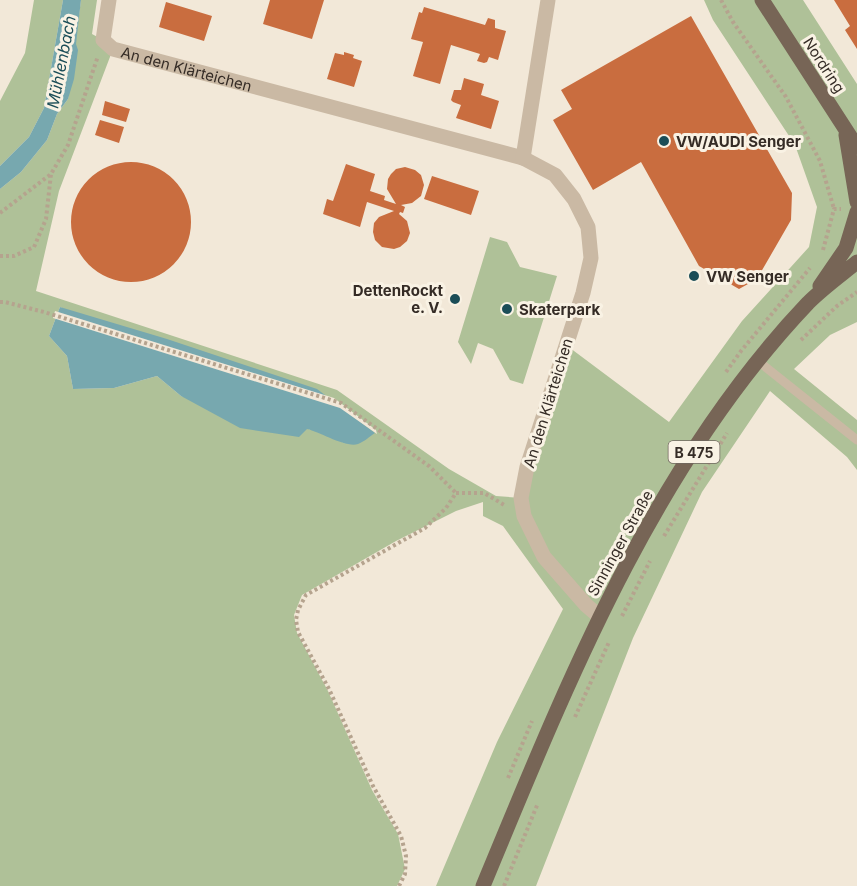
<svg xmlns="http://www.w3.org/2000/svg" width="857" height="886" font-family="Inter,sans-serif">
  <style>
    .green { fill: #afc198; fill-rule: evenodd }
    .water { fill: #77a8af }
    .pier { fill: #f2e8d8 }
    .building { fill: #c96d3f }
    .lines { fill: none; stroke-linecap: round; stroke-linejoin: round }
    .path { stroke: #b5a38e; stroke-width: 4; stroke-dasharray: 3 3; stroke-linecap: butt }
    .lane { stroke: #cab9a4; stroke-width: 9 }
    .street { stroke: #cab9a4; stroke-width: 15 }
    .primary { stroke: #776556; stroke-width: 15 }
    .poi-dot { fill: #1b4d57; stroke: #f9f2e4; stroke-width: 2 }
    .labels { text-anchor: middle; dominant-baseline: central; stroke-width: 6; stroke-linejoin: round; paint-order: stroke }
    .shield { fill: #f9f2e4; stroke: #70675f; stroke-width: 1.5 }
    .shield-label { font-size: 14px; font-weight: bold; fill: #352c26 }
    .street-label { font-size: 15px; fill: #352c26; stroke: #f9f2e4 }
    .poi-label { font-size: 15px; font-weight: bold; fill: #352c26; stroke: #f9f2e4; text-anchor: start }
    .water-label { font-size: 16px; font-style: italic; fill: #1b4d57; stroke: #f9f2e4 }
  </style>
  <rect width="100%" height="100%" fill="#f2e8d8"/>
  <path class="green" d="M34,0h29l-19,108 -15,29 -29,29v-65l25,-48z
    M81,0h16l-5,34 11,6 10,9 -54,142 -23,100 301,99 112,79 47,27 25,2 45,-153 103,77 73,-101 67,-74 8,-40 -22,-62 -82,-125 -9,-20h99l54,84v238l-27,13 -36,34 63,51v50l-10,-13 -77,-66 -68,101 -69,146 -97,248h-100l61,-144 66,-133 -60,-83 -20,-10v-14l-27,9 -60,30 -94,54 -8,20 3,18 31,58 44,99 26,44 7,35 -8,17h-397v-697l21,-17 26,-32 10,-26 11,-15zM60,307l288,138 -24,-12 -143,-37 -24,-20 -43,12 -41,1 -6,-33 -18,-20z
    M490,237l17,5 13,25 37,9 -34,108 -13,-4 -17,-31 -15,-6 -7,21 -13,-22z"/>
  <path class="water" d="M63,0h18l-5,44 2,6 -4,29 -6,20 -11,15 -10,26 -26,32 -21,17v-23l29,-29 15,-29z
    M96 222a35 35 0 1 1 70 0a35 35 0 1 1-70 0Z
    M60,307l107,32 150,50 58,44c-5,3 -11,9 -17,11 -12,4 -38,-12 -51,-15l-8,8 -59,-9 -59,-32 -24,-20 -43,12 -41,1 -6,-33 -18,-20z"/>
  <path class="pier" d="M55,311l279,87 42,32 1,4 -37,-26 -287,-90z"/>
  <path class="building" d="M270,0h54l-12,39 -49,-15z
    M834,0h23v49l-12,-19 5,-4z
    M166,2l46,14 -8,25 -45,-14z
    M424,7l61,18 3,-7 7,2v8l11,3 -8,29 -9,-3 -2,5 -3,1 -7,-2 3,-7 -29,-9 -11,39 -27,-8 10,-34 -12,-3 8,-27 3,1z
    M691,16l101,177 -1,27 -34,59 -18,10 -40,-23 -58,-104 -48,28 -40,-70 19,-11 -11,-19z
    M344,52l10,3 -1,3 9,3 -8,26 -27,-8 8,-26 9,2z
    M464,78l20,6 -3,11 18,6 -8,28 -35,-11 5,-13 -8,-3 -2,-2 3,-10h7z
    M105,101l25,8 -4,13 -24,-7z
    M100,120l24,7 -5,16 -24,-8z
    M71 222a60 60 0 1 1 120 0a60 60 0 1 1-120 0Z
    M346,164l29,10 -5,17 15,5 -1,4 12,4 -9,-15 1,-10 3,-5 5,-5 9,-2 10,3 6,5 3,10 -3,11 -9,7 -11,2 4,2 -2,6 -3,-1 -1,2 8,7 3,12 -3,8 -7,6 -6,2 -12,-2 -7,-7 -2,-8 1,-9 5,-6 15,-6 -27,-9 -7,25 -37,-13 4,-15 6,2z
    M432,176l47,15 -8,24 -47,-16z"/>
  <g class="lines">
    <path class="path" d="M721,0l12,22 53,75 34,64 14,48
      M0,213l51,-39 17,-29 30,-89
      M823,250l11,-41h7
      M0,256h14l20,-9 12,-28 5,-45
      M0,302h5l39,10 297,91 88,63 27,27
      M801,340l36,-34 20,-14
      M726,372l15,-21 69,-83
      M456,493h28l22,13
      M664,536l63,-103
      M622,616l28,-55
      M575,717l34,-75
      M508,778l24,-57
      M399,886l6,-12 1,-18 -5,-20 -28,-50 -44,-97 -31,-57 -2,-12 2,-10 8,-15 119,-67 21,-20 10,-15
      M504,886l34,-83"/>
    <path class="lane" d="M758,361l99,79"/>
    <g class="street">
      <path id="s1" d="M109,0l-6,40 10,9 410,109 32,17 19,24 14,28 3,31 -8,35 -56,174 -6,31 3,18 20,41 42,48 14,12"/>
      <path d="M523,158l25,-158"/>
    </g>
    <path class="primary" d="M762,0l95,147
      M846,135l11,67
      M820,286l26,-38 11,-36
      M483,886c85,-205 170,-420 325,-583 15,-15 33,-28 49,-41"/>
  </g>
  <g class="poi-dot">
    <circle cx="664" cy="141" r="6"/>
    <circle cx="694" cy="276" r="6"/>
    <circle cx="455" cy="299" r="6"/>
    <circle cx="507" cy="309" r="6"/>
  </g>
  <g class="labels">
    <rect class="shield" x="668.5" y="441" width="51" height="22" rx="4.5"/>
    <g class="shield-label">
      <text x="694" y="452">B 475</text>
    </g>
    <g class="street-label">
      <text transform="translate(824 65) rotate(57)">Nordring</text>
      <text stroke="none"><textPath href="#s1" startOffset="130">An den Klärteichen</textPath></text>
      <text transform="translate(548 403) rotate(-73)">An den Klärteichen</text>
      <text transform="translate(620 543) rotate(-61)">Sinninger Straße</text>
    </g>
    <g class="poi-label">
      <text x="676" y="141">VW/AUDI Senger</text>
      <text x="706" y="276">VW Senger</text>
      <text x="443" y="290" text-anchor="end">DettenRockt<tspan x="443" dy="17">e. V.</tspan></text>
      <text x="519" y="309">Skaterpark</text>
    </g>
    <g class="water-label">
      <text transform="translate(61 62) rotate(-79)">Mühlenbach</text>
    </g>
  </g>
</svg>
